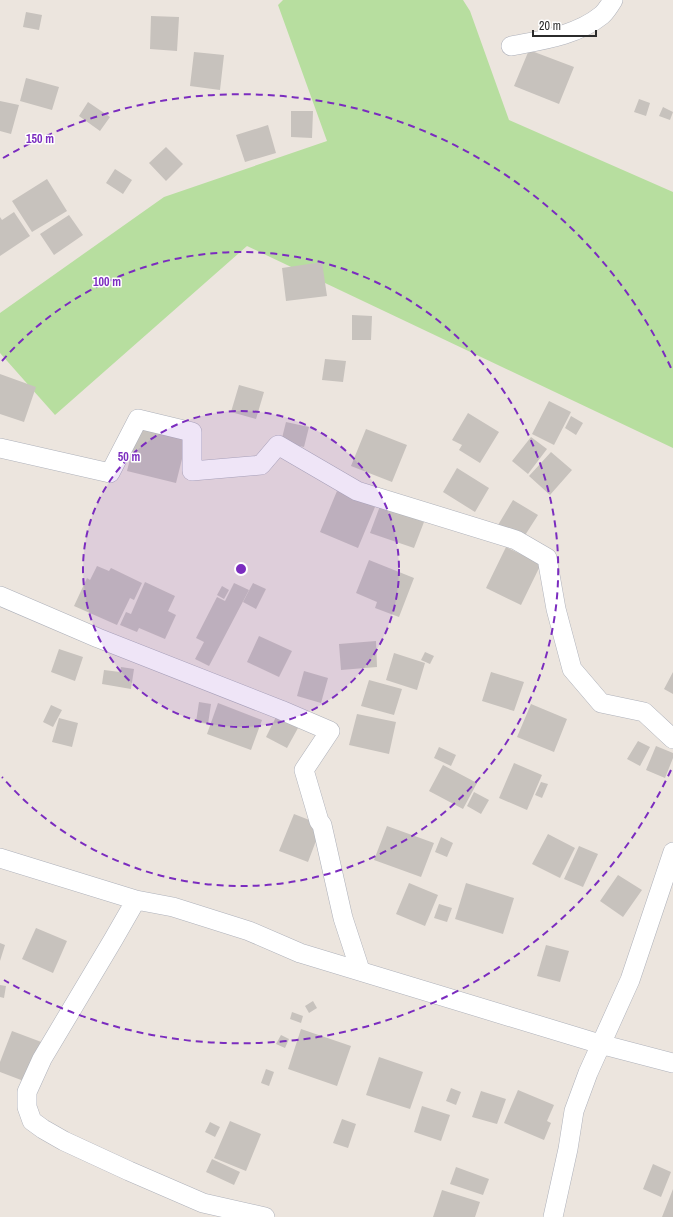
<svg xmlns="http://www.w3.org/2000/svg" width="673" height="1217" font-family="'Archivo Narrow',sans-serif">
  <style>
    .green { fill: #b7de9f }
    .building { fill: #c7c2bd }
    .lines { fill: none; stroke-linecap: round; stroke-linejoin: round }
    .minor-casing { stroke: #aeb1ba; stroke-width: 20 }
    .minor { stroke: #fff; stroke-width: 19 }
    .ring { fill: none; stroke: #7b2cbf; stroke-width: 2; stroke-dasharray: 7 5 }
    .centre { fill: #7b2cbf; stroke: #fff; stroke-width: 2 }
    .ring-label { font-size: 12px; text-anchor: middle; font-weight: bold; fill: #7b2cbf; stroke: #fff; stroke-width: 3; stroke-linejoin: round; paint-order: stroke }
  </style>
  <rect width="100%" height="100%" fill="#ece5de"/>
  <path class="green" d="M283,0h180l7,11 39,109 164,72v256l-426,-202 -192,169 -55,-62v-40l164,-116 163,-56 -49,-136z"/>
  <path class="building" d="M26,12l16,3 -3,15 -16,-3z
    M151,16l28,1 -2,34 -27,-2z
    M529,50l45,17 -15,37 -45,-18z
    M194,52l30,3 -4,35 -30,-4z
    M26,78l33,9 -7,23 -32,-9z
    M639,99l11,4 -4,13 -12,-4z
    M0,101l19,4 -8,29 -11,-3z
    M88,102l22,15 -10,14 -21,-15z
    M663,107l10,5 -3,8 -11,-4z
    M291,111h22l-1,27 -21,-1z
    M268,125l8,28 -31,9 -9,-27z
    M166,147l17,17 -17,17 -17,-18z
    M115,169l17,11 -9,14 -17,-11z
    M47,179l20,32 -35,21 -20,-31z
    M14,212l16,24 -30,20v-39l2,3z
    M69,215l14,20 -29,20 -14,-21z
    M322,262l5,34 -41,5 -4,-33z
    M352,315l20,1 -1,24h-19z
    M325,359l21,2 -3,21 -21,-2z
    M0,374l36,13 -12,35 -24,-8z
    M239,385l25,7 -8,27 -25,-7z
    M549,401l22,11 -17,33 -22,-11z
    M468,413l31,19 -19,31 -21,-13 3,-5 -10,-5z
    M571,416l12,7 -7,12 -11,-7z
    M286,422l23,5 -5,20 -23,-5z
    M138,427l49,12 -11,44 -49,-12z
    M366,429l41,16 -15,37 -41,-16z
    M531,437l16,12 -19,25 -16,-13z
    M551,452l21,18 -22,25 -21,-19z
    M457,468l32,20 -14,24 -32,-20z
    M337,491l38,16 -17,41 -38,-16z
    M513,500l25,15 -16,25 -24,-15z
    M380,506l44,16 -10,26 -44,-15z
    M506,547l35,17 -20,41 -35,-17z
    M369,560l45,18 -15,39 -24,-9 2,-6 -21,-9z
    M97,566l12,5 2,-3 31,15 -8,17 -4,-2 -13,27 -43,-19 13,-28 3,2z
    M145,582l30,14 -7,15 8,4 -11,24 -26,-11 -2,4 -17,-7 6,-13 5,2z
    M234,583l15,7 -40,76 -14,-7 9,-17 -8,-4 21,-41 8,4z
    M253,583l13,6 -10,20 -13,-7z
    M222,586l7,4 -5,9 -7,-4z
    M259,636l33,15 -13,26 -32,-15z
    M376,641l1,26 -36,3 -2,-26z
    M59,649l24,8 -8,24 -24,-9z
    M425,652l9,4 -4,8 -9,-4z
    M394,653l31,10 -8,27 -31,-10z
    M121,667l13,2 -3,20 -29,-5 2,-14 16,2z
    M304,671l24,7 -7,25 -24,-7z
    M491,672l33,10 -10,29 -32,-10z
    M673,672v22l-9,-5z
    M369,680l33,9 -8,26 -33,-9z
    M199,702l12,2 -3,20 -12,-2z
    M218,703l44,17 -11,30 -44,-16z
    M531,704l36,15 -13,33 -37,-15z
    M51,705l11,5 -9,17 -10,-5z
    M357,714l39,8 -7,32 -40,-9z
    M276,717l22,11 -11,20 -21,-11z
    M59,718l19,5 -6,24 -20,-5z
    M638,741l12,6 -10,19 -13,-7z
    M656,746l17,7v5l-8,20 -19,-8z
    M439,747l17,8 -5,11 -17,-8z
    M514,763l28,12 -15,35 -28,-12z
    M443,765l34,18 -14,26 -34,-18z
    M541,782l7,2 -6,14 -7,-3z
    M474,792l15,8 -8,14 -14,-8z
    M294,814l28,11 -14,37 -29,-11z
    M387,826l47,17 -13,34 -47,-17z
    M548,834l27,14 -15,30 -28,-14z
    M441,837l12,6 -6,14 -12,-5z
    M579,846l19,8 -15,33 -19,-8z
    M618,875l24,15 -19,27 -23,-16z
    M409,883l29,12 -13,31 -29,-12z
    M466,883l48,15 -11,36 -48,-15z
    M439,904l13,4 -5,14 -13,-4z
    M36,928l31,13 -14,32 -31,-14z
    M0,943l5,2 -5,16z
    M546,945l23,6 -9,31 -23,-6z
    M0,985l6,1 -2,12 -4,-1z
    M313,1001l4,7 -8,5 -4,-7z
    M292,1012l11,4 -2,7 -11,-4z
    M301,1029l50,17 -14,40 -49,-17z
    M12,1031l32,12 -15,40 -29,-11v-10z
    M281,1035l8,4 -4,9 -9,-4z
    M379,1057l44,15 -13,37 -44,-14z
    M266,1069l8,3 -5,14 -8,-3z
    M451,1088l10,4 -5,13 -10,-4z
    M518,1090l36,15 -7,16 4,2 -7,17 -40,-17z
    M481,1091l25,8 -9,25 -25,-7z
    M422,1106l28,9 -9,26 -27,-9z
    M342,1119l14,5 -8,24 -15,-5z
    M230,1121l31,13 -15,37 -32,-13z
    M210,1122l10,5 -5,10 -10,-5z
    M212,1159l28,13 -6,13 -28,-13z
    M653,1164l18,8 -10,25 -18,-8z
    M456,1167l33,12 -6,16 -33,-11z
    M673,1189v28h-11z
    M442,1190l38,12 -5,15h-42z"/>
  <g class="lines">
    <defs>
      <path id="minor" d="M511,46c31,-6 65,-10 91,-31 4,-4 8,-10 11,-15
        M0,448l110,25 28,-54 54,13v39l69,-6 17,-20 79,46 159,49 31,18 9,51 16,60 29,34 43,9 29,27
        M0,596l98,42 183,72 49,21 -26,39 15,51 3,4 21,93 17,52
        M0,858l136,42 37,7 76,24 51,22 300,91 73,19
        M136,900l-23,40 -71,119 -15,33v15l5,14 11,8 21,12 65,30 74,32 62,14
        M553,1217l15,-68 6,-38 14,-38 42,-93 43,-128"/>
    </defs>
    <use href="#minor" class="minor-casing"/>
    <use href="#minor" class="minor"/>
  </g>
  <circle cx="241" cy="569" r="158" fill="#7b2cbf" fill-opacity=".12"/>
  <g class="ring">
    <circle cx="241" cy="569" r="158"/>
    <path d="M2 361A317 317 0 1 1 2 777"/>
    <path d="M671 770A475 475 0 0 1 4 980M3 158A475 475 0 0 1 671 368"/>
  </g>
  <circle cx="241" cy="569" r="6" class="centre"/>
  <g class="ring-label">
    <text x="40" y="143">150 m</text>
    <text x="107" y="286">100 m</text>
    <text x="129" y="461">50 m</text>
  </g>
  <path d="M533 30v6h63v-6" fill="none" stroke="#2b2b2b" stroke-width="2"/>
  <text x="539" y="30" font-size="12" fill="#2b2b2b" stroke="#ffffff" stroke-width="3" paint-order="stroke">20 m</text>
</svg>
